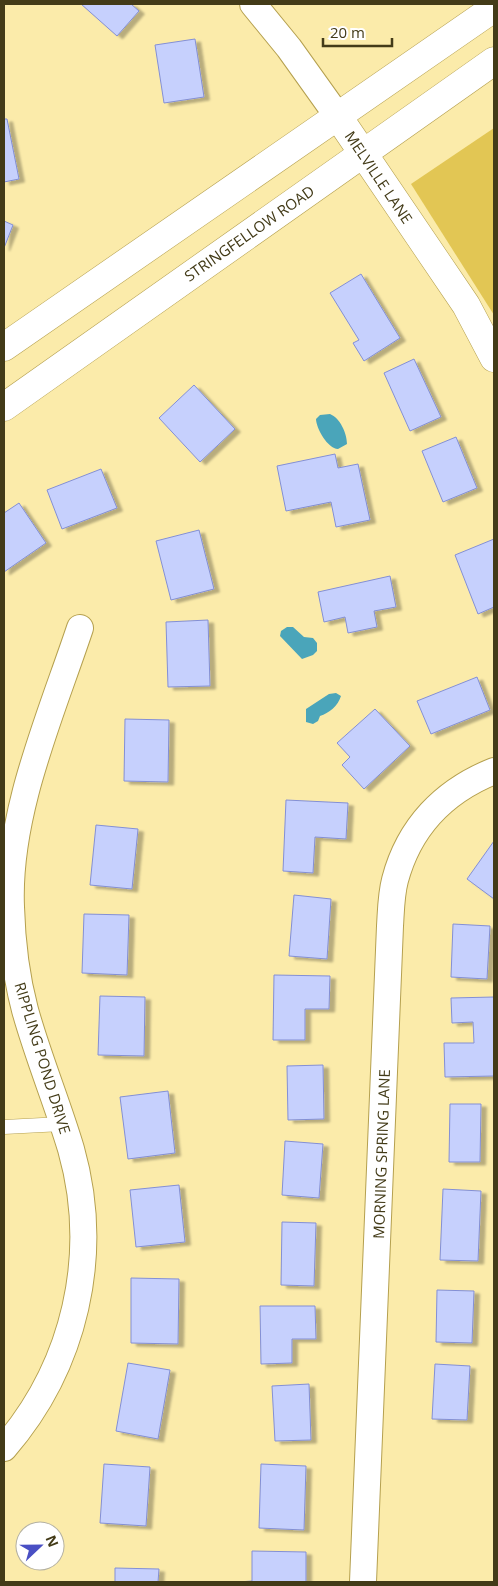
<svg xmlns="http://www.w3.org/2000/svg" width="498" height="1586" font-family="'Open Sans',sans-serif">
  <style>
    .green { fill: #e2c654 }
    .water { fill: #4aa5ba }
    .building { fill: #c6d0fd; stroke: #838fd5; filter: url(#shadow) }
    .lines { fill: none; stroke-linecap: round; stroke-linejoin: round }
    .lane-casing { stroke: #b5a04f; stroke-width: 15 }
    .street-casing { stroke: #b5a04f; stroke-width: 28 }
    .secondary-casing { stroke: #b5a04f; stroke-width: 29 }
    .lane { stroke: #fff; stroke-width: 14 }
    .street { stroke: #fff; stroke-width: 26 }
    .secondary { stroke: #fff; stroke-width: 28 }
    .labels { text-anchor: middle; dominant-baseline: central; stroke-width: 4; stroke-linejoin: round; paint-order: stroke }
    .street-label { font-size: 15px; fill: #433b18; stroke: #fff }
  </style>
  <defs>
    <filter id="shadow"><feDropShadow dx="5.5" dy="3" stdDeviation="1" flood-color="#0004"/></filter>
  </defs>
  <rect width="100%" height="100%" fill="#fbebaa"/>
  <path class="green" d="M494,128v187l-83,-131z"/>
  <path class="water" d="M330,414c10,4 17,19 17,30l-9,5c-10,0 -22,-21 -22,-30l4,-4z
    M287,627h6l11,10 9,1 4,5v8l-4,4 -11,4 -22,-23 1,-5z
    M336,693l5,3c-3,10 -12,17 -21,20l-2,5 -5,3 -7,-2v-13l23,-15z"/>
  <path class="building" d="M81,4h50l8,7 -22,25z
    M195,39l9,58 -40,6 -9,-58z
    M4,119h3l12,60 -15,3z
    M4,221l9,4 -9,23z
    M361,274l39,64 -36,23 -11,-18 6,-3 -29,-47z
    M414,359l27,58 -31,14 -26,-58z
    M194,385l41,44 -35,33 -41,-44z
    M456,437l21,51 -34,14 -21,-51z
    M335,454l3,14 20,-4 12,56 -34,7 -5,-25 -45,9 -9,-45z
    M101,469l16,39 -55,21 -15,-39z
    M19,503l27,40 -42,29v-59z
    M199,530l15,59 -43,11 -15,-59z
    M494,539v68l-16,7 -23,-59z
    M390,576l6,31 -22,4 3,16 -29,6 -3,-16 -21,5 -6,-30z
    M208,620l2,66 -42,1 -2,-65z
    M477,677l13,33 -59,24 -14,-33z
    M375,709l35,37 -46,43 -22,-24 8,-8 -13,-14z
    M125,719l44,1 -1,62 -44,-1z
    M286,800l62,3 -2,36 -31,-2 -2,36 -30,-2z
    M96,825l42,4 -6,60 -42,-4z
    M494,841v58l-27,-20z
    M294,895l37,4 -4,60 -38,-3z
    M84,914l45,1 -2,60 -45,-2z
    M453,924l37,2 -3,53 -36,-2z
    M274,975l56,1 -1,33h-24v31h-32z
    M100,996l45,1 -1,59 -46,-1z
    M494,997v79l-49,1 -1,-34h30l-1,-21 -21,1 -1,-25z
    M323,1065l1,54 -36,1 -1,-54z
    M168,1091l7,62 -47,6 -8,-62z
    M450,1104h31l-1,58h-31z
    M285,1141l38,3 -4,54 -37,-3z
    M179,1185l6,57 -49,5 -6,-57z
    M443,1189l38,2 -3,70 -38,-1z
    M282,1222l34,1 -2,63 -33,-1z
    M131,1278l48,1 -1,65 -47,-1z
    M437,1290l37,1 -2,52 -36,-1z
    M260,1306h55l1,33h-24v24l-31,1z
    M128,1363l42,7 -12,69 -42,-8z
    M435,1364l35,2 -3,54 -35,-1z
    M309,1384l2,56 -36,1 -3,-55z
    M104,1464l46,3 -4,59 -46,-3z
    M261,1464l45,2 -2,64 -45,-2z
    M252,1551l54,1v30h-68l14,-1z
    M115,1568l44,1 -1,13h-43z"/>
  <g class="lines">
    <defs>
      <path id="lane" d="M4,1127l58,-3"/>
      <path id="street" d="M253,4l36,44 50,70
        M4,1448c71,-82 97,-193 67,-299 -14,-47 -33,-92 -46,-139 -9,-34 -13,-68 -14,-103 -4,-93 40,-192 69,-279
        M363,1582l27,-656c1,-15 1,-31 5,-46 14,-53 49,-89 99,-109"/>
      <path id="secondary" d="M339,118l127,187 28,53
        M4,347l490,-339
        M4,407l490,-346"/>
    </defs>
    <use href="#lane" class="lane-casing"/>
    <use href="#street" class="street-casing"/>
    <use href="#secondary" class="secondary-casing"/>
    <use href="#lane" class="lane"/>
    <use href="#street" class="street"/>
    <use href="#secondary" class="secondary"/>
  </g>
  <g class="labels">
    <g class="street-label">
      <text transform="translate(379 177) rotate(56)">MELVILLE LANE</text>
      <text transform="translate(249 233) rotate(-35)">STRINGFELLOW ROAD</text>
      <text transform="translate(43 1058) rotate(73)">RIPPLING POND DRIVE</text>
      <text transform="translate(381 1154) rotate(-88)">MORNING SPRING LANE</text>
    </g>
  </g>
  <rect width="498" height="1586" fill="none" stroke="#433b18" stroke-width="10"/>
  <g transform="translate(40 1546) rotate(68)"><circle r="24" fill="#ffffff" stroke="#b4b1a3"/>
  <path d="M0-4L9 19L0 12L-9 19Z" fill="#494fc4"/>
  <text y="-8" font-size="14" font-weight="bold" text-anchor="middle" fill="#433b18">N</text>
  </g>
  <path d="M323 38v8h69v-8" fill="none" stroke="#433b18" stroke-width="2.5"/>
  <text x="330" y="38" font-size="15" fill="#433b18" stroke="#ffffff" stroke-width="4" paint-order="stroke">20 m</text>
</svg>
